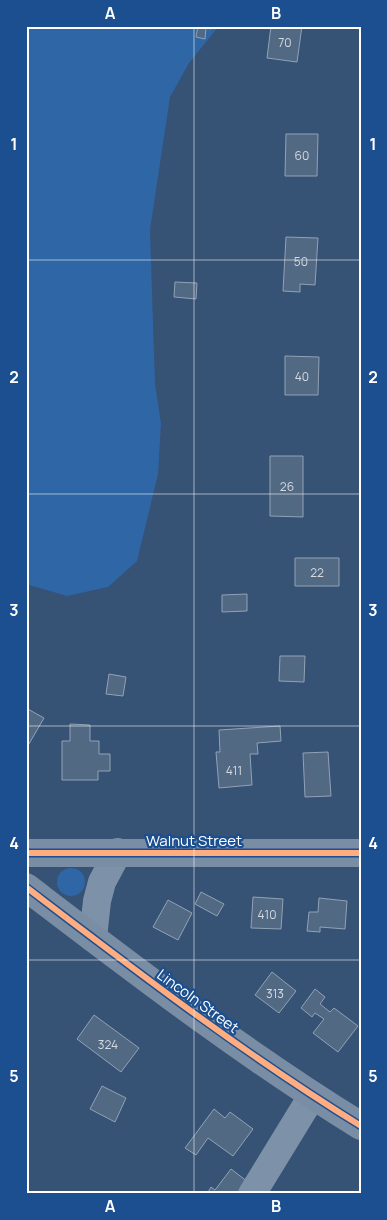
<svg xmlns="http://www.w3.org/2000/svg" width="387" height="1220" font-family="Manrope,sans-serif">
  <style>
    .green { fill: #2f66a5 }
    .building { fill: #526984; stroke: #92a2b6 }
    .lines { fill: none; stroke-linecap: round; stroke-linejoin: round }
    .street { stroke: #7d92a8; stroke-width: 28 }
    .secondary { stroke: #798da4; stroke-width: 28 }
    .cycleway-casing { stroke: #1b4f8f; stroke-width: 9 }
    .cycleway { stroke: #ffac80; stroke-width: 6 }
    .grid { fill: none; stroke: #fff; stroke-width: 1; stroke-opacity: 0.55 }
    .labels { text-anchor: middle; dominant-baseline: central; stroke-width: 4.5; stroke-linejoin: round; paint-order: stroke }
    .number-label { font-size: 12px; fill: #d4dae0 }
    .street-label { font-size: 15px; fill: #fff; stroke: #1b4f8f }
    .neatline { fill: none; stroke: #fff; stroke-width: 2 }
    .grid-label { font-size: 16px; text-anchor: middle; font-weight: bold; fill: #fff }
  </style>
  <rect width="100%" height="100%" fill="#365274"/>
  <path class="green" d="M26,26h193l-30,37 -19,34 -20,133 5,154 6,39 -3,51 -21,87 -29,26 -41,9 -41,-12z
    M57 882a14 14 0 1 1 28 0a14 14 0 1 1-28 0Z"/>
  <path class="building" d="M198,26h13v3l-5,-1 -1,11 -9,-2z
    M271,26h31l-5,36 -30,-4z
    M286,134h32l-1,42h-32z
    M286,237l32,1 -3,47 -15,-1v8l-17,-1z
    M175,282l22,1 -1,16 -22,-2z
    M285,356l34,1 -1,38h-33z
    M270,456h33v61l-33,-1z
    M295,558h44v28h-44z
    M247,594v17l-25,1v-17z
    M280,656h25l-1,26 -25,-1z
    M109,674l17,3 -3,19 -17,-2z
    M26,708l18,10 -18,31z
    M70,724l20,1v16h9v13h11v17h-12v9h-36v-39h8z
    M280,726l1,15 -24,2 1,11h-8l2,31 -33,3 -3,-36h4l-1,-22z
    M328,752l3,44 -26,1 -2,-44z
    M201,892l23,12 -7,12 -22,-12z
    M253,897l30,2 -2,30 -30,-1z
    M319,898l28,3 -2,28 -25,-2v5l-13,-1 2,-19h9z
    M168,900l24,13 -14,27 -25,-13z
    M272,972l24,19 -17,22 -24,-18z
    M315,989l10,8 -5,7 10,8 4,-4 24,18 -20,26 -25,-19 11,-14 -9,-6 -3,4 -11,-9z
    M94,1015l45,33 -18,24 -44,-33z
    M102,1086l24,12 -11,24 -25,-13z
    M214,1109l11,9 5,-6 23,17 -20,27 -25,-18 -12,17 -11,-7z
    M231,1169l17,13 -8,12h-33l4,-7 4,3z"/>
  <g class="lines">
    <path class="street" d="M93,938l4,-37 5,-19 16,-30
      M252,1194l60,-98"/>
    <path class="secondary" d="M26,853h335
      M26,887c109,83 218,167 335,239"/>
    <defs>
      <path id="cycleway" d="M26,853h335
        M26,887c109,83 218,167 335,239"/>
    </defs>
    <use href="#cycleway" class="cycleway-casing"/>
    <use href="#cycleway" class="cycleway"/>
  </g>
  <path class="grid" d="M194,26v1168M26,260h335M26,494h335M26,726h335M26,960h335"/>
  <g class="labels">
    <g class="number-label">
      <text x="285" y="42">70</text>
      <text x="302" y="155">60</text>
      <text x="301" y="261">50</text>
      <text x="302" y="376">40</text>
      <text x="287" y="486">26</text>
      <text x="317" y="572">22</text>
      <text x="234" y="770">411</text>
      <text x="267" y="914">410</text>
      <text x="275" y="993">313</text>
      <text x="108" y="1044">324</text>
    </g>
    <g class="street-label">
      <text x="194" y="840">Walnut Street</text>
      <text transform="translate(198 1001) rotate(36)">Lincoln Street</text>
    </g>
  </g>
  <rect width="387" height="1220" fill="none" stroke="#1b4f8f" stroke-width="55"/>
  <rect x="28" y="28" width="332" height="1164" class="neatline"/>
  <g class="grid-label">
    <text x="110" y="19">A</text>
    <text x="276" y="19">B</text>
    <text x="14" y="150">1</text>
    <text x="373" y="150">1</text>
    <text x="14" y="383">2</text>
    <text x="373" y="383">2</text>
    <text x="14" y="616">3</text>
    <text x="373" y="616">3</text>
    <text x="14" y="849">4</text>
    <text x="373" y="849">4</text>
    <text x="14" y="1082">5</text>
    <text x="373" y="1082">5</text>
    <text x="110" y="1212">A</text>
    <text x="276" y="1212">B</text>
  </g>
</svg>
